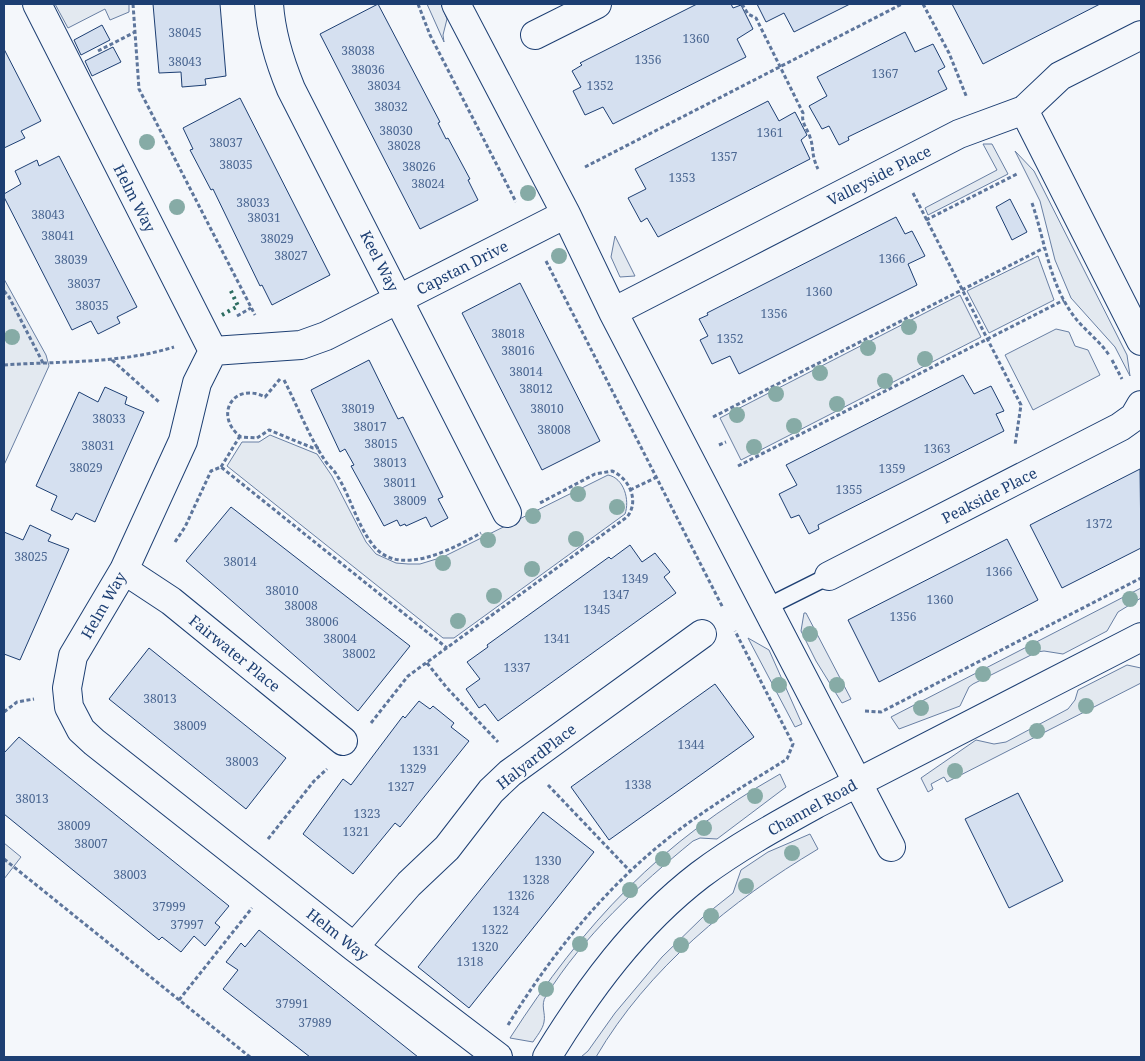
<svg xmlns="http://www.w3.org/2000/svg" width="1145" height="1061" font-family="'Noto Serif',serif">
  <style>
    .green { fill: #e3e9f0; stroke: #687fa3 }
    .building { fill: #d5e0f0; stroke: #1d3f73 }
    .lines { fill: none; stroke-linecap: round; stroke-linejoin: round }
    .lane-casing { stroke: #1d3f73; stroke-width: 19 }
    .street-casing { stroke: #1d3f73; stroke-width: 30 }
    .path { stroke: #5e769c; stroke-width: 3; stroke-dasharray: 4 2.5; stroke-linecap: butt }
    .lane { stroke: #f4f7fb; stroke-width: 16 }
    .street { stroke: #f4f7fb; stroke-width: 28 }
    .hedge { stroke: #2c6c60; stroke-width: 4; stroke-dasharray: 2.5 4; stroke-linecap: butt }
    .tree { fill: #86aba6 }
    .labels { text-anchor: middle; dominant-baseline: central; stroke-width: 4; stroke-linejoin: round; paint-order: stroke }
    .number-label { font-size: 12px; fill: #4b6792 }
    .street-label { font-size: 15px; fill: #1d3f73; stroke: #f4f7fb }
  </style>
  <rect width="100%" height="100%" fill="#f4f7fb"/>
  <path class="green" d="M55,4h74v8l-19,8 -5,-11 -37,19z
    M427,4h14l6,15 -4,16 1,7z
    M983,144h9l16,30 -80,41 -3,-7 72,-38z
    M1015,151l19,20 93,184 3,21 -15,-29 -44,-49 -16,-38 -15,-59z
    M615,236l20,40 -15,1 -9,-20z
    M1038,256l16,44 -65,33 -22,-42z
    M4,279l42,76 3,11 -45,99z
    M960,295l21,42 -240,123 -21,-42z
    M1056,329l13,3 6,14 13,4 12,25 -67,35 -28,-55z
    M270,435l47,19 15,22 34,66 10,12 20,9 12,1h12l23,-7 165,-82c16,3 22,25 17,39l-171,124h-11l-216,-172 15,-24h17z
    M1141,588v10l-23,14 -11,19 -44,23 -19,-3 -7,1 -64,32 -4,3 -9,19 -61,23 -8,-12z
    M804,613h2l45,86 -9,4 -26,-42 -15,-30z
    M748,638l21,12 33,74 -7,3z
    M1127,665l14,3v15l-194,99 -3,-5 -13,7 2,5 -5,3 -7,-14 55,-38 18,4 12,-2 62,-33 7,-9 3,-10z
    M780,774l6,13 -69,52 -17,-1 -7,3c-54,44 -110,95 -147,155 -6,9 0,17 -2,26 -1,7 -8,15 -11,20l-23,-4c74,-115 150,-196 270,-264z
    M810,834l8,15c-87,52 -170,119 -222,208h-15l7,-6 27,-38 47,-56 42,-41 29,-23 8,-23 27,-18z
    M4,843l17,14 -17,22z"/>
  <path class="building" d="M153,4h67l6,72 -21,3 1,6 -24,2 -1,-15 -22,1z
    M378,4l62,118 -2,1 8,16 2,-1 22,41 -2,1 10,20 -58,29 -100,-195z
    M697,4h34l2,4 8,-3 12,24 -16,10 9,18 -133,67 -10,-17 -18,8 -12,-24 8,-4 -9,-16 10,-6 -2,-2z
    M757,4h93l-56,28 -10,-19 -18,9z
    M952,4h148l-117,60z
    M102,25l8,15 -29,15 -7,-15z
    M905,32l10,20 18,-8 12,23 -7,4 9,18 -99,48 1,3 -10,5 -10,-19 -7,3 -13,-23 18,-10 -10,-19z
    M113,47l8,15 -29,14 -7,-15z
    M4,49l37,72 -20,10 4,7 -21,10z
    M240,98l90,177 -58,30 -10,-20 -2,1 -47,-97 -2,1 -21,-40 3,-1 -10,-21z
    M768,101l11,20 16,-9 12,23 -6,5 9,19 -152,78 -11,-19 -6,4 -13,-24 18,-9 -11,-20z
    M59,156l78,151 -20,10 3,6 -22,11 -7,-13 -19,9 -68,-133v-3l17,-10 -6,-13 22,-11 2,6z
    M1010,199l17,33 -15,8 -16,-33z
    M896,217l9,17 7,-3 13,25 -17,8 9,21 -178,89 -9,-18 -18,8 -12,-24 8,-4 -9,-17 9,-4 -1,-2z
    M520,283l80,158 -58,29 -80,-157z
    M369,360l29,59 5,-2 40,80 -5,2 10,19 -17,9 -5,-10 -20,9 -1,-2 -5,2 -3,-6 -13,6 -33,-60 3,-1 -9,-16 -5,3 -29,-62z
    M963,375l11,19 17,-8 13,25 -8,3 8,17 -186,94 1,4 -10,5 -10,-19 -8,3 -12,-24 18,-9 -11,-20z
    M105,387l22,10 -2,7 19,8 -49,110 -19,-9 -4,7 -21,-10 6,-14 -21,-10 43,-94 19,10z
    M1140,469l1,79 -79,40 -32,-63z
    M231,507l179,139 -52,65 -172,-150z
    M30,525l21,10 -3,6 21,8 -49,111 -16,-6v-122l19,8z
    M1007,539l31,61 -159,82 -31,-62z
    M630,545l12,17 13,-9 15,19 -6,5 12,16 -178,128 -13,-17 -6,4 -13,-19 14,-10 -13,-17 21,-15 -1,-2 122,-88 2,2z
    M149,648l137,110 -40,51 -137,-110z
    M715,684l39,53 -145,103 -38,-53z
    M419,701l11,8 3,-3 21,17 -3,4 18,14 -69,86 -5,-4 -42,51 -50,-40 40,-55 8,6 52,-69 2,2z
    M19,737l210,169 -14,17 5,4 -15,19 -11,-10 -13,16 -19,-15 -3,3 -155,-126v-61z
    M1018,793l45,88 -54,27 -44,-89z
    M543,812l51,40 -125,156 -51,-41z
    M259,930l159,127h-108l-87,-68 15,-19 -12,-8 15,-19 4,4z"/>
  <g class="lines">
    <defs>
      <path id="lane" d="M767,607l62,-31"/>
      <path id="street" d="M37,4l176,347
        M269,4c2,30 10,56 22,85l216,424
        M456,4l110,210 47,98 278,535
        M535,35l62,-31
        M1024,110l117,231
        M613,312l346,-178 65,-24 36,-34 81,-41
        M213,351l-16,32 -14,58 -59,129 -51,86 -6,32 2,19 12,23 13,12 260,205 144,110
        M213,351l88,-6 25,-9 240,-122
        M124,570l47,31 172,140
        M829,576l291,-149 14,-10 7,-12
        M354,947l55,-63 38,-36 44,-57 19,-18 192,-139
        M547,1057c41,-67 89,-133 153,-182 36,-27 76,-49 116,-71l325,-167"/>
    </defs>
    <use href="#lane" class="lane-casing"/>
    <use href="#street" class="street-casing"/>
    <path class="path" d="M133,4l6,85 116,226
      M418,4l12,31 86,167
      M742,4l6,10 8,4 47,95c-2,10 4,15 7,24 4,11 1,18 8,32
      M923,4l26,49 18,45
      M98,51l37,-19
      M585,167l317,-163
      M913,193l108,212 -6,40
      M1032,203c13,38 17,79 41,112 10,14 26,25 36,40
      M926,220l91,-46
      M546,261l177,347
      M4,291l5,6 34,66
      M237,316l14,-8
      M112,360l47,42
      M1112,360l10,19
      M4,365c56,-4 116,-1 170,-18
      M280,379l-15,18c-32,-16 -52,19 -24,40l16,1 12,-8 44,18h6
      M284,380c14,27 25,57 42,82 4,5 9,9 12,15 13,21 19,48 35,68 26,34 81,3 108,-12
      M713,417l331,-169
      M719,445l7,-3
      M738,466l326,-166
      M221,467l19,-31
      M630,490l27,-13
      M175,542l10,-15 26,-56 10,-4 226,181
      M427,663l20,25 51,54
      M865,711l16,1 260,-134
      M4,712l13,-10 17,-3
      M371,723l37,-47 219,-159c13,-16 2,-39 -15,-46l-17,3 -57,30
      M548,785l82,86
      M268,839l46,-58 13,-12
      M4,859l246,198
      M179,1000l73,-92
      M508,1025c41,-67 92,-131 153,-181 39,-32 83,-58 126,-85l6,-15 -58,-113"/>
    <use href="#lane" class="lane"/>
    <use href="#street" class="street"/>
    <path class="hedge" d="M222,315l16,-9 -8,-17"/>
  </g>
  <g class="tree">
    <circle cx="147" cy="142" r="8"/>
    <circle cx="528" cy="193" r="8"/>
    <circle cx="177" cy="207" r="8"/>
    <circle cx="559" cy="256" r="8"/>
    <circle cx="909" cy="327" r="8"/>
    <circle cx="12" cy="337" r="8"/>
    <circle cx="868" cy="348" r="8"/>
    <circle cx="925" cy="359" r="8"/>
    <circle cx="820" cy="373" r="8"/>
    <circle cx="885" cy="381" r="8"/>
    <circle cx="776" cy="394" r="8"/>
    <circle cx="837" cy="404" r="8"/>
    <circle cx="737" cy="415" r="8"/>
    <circle cx="794" cy="426" r="8"/>
    <circle cx="754" cy="447" r="8"/>
    <circle cx="578" cy="494" r="8"/>
    <circle cx="617" cy="507" r="8"/>
    <circle cx="533" cy="516" r="8"/>
    <circle cx="576" cy="539" r="8"/>
    <circle cx="488" cy="540" r="8"/>
    <circle cx="443" cy="563" r="8"/>
    <circle cx="532" cy="569" r="8"/>
    <circle cx="494" cy="596" r="8"/>
    <circle cx="1130" cy="599" r="8"/>
    <circle cx="458" cy="621" r="8"/>
    <circle cx="810" cy="634" r="8"/>
    <circle cx="1033" cy="648" r="8"/>
    <circle cx="983" cy="674" r="8"/>
    <circle cx="779" cy="685" r="8"/>
    <circle cx="837" cy="685" r="8"/>
    <circle cx="1086" cy="706" r="8"/>
    <circle cx="921" cy="708" r="8"/>
    <circle cx="1037" cy="731" r="8"/>
    <circle cx="955" cy="771" r="8"/>
    <circle cx="755" cy="796" r="8"/>
    <circle cx="704" cy="828" r="8"/>
    <circle cx="792" cy="853" r="8"/>
    <circle cx="663" cy="859" r="8"/>
    <circle cx="746" cy="886" r="8"/>
    <circle cx="630" cy="890" r="8"/>
    <circle cx="711" cy="916" r="8"/>
    <circle cx="580" cy="944" r="8"/>
    <circle cx="681" cy="945" r="8"/>
    <circle cx="546" cy="989" r="8"/>
  </g>
  <g class="labels">
    <g class="number-label">
      <text x="185" y="32">38045</text>
      <text x="696" y="38">1360</text>
      <text x="358" y="50">38038</text>
      <text x="648" y="59">1356</text>
      <text x="185" y="61">38043</text>
      <text x="368" y="69">38036</text>
      <text x="885" y="73">1367</text>
      <text x="384" y="85">38034</text>
      <text x="600" y="85">1352</text>
      <text x="391" y="106">38032</text>
      <text x="396" y="130">38030</text>
      <text x="770" y="132">1361</text>
      <text x="226" y="142">38037</text>
      <text x="404" y="145">38028</text>
      <text x="724" y="156">1357</text>
      <text x="236" y="164">38035</text>
      <text x="419" y="166">38026</text>
      <text x="682" y="177">1353</text>
      <text x="428" y="183">38024</text>
      <text x="253" y="202">38033</text>
      <text x="48" y="214">38043</text>
      <text x="264" y="217">38031</text>
      <text x="58" y="235">38041</text>
      <text x="277" y="238">38029</text>
      <text x="291" y="255">38027</text>
      <text x="892" y="258">1366</text>
      <text x="71" y="259">38039</text>
      <text x="84" y="283">38037</text>
      <text x="819" y="291">1360</text>
      <text x="92" y="305">38035</text>
      <text x="774" y="313">1356</text>
      <text x="508" y="333">38018</text>
      <text x="730" y="338">1352</text>
      <text x="518" y="350">38016</text>
      <text x="526" y="371">38014</text>
      <text x="536" y="388">38012</text>
      <text x="358" y="408">38019</text>
      <text x="547" y="408">38010</text>
      <text x="109" y="418">38033</text>
      <text x="370" y="426">38017</text>
      <text x="554" y="429">38008</text>
      <text x="381" y="443">38015</text>
      <text x="98" y="445">38031</text>
      <text x="937" y="448">1363</text>
      <text x="390" y="462">38013</text>
      <text x="86" y="467">38029</text>
      <text x="892" y="468">1359</text>
      <text x="400" y="482">38011</text>
      <text x="849" y="489">1355</text>
      <text x="410" y="500">38009</text>
      <text x="1099" y="523">1372</text>
      <text x="31" y="556">38025</text>
      <text x="240" y="561">38014</text>
      <text x="999" y="571">1366</text>
      <text x="635" y="578">1349</text>
      <text x="282" y="590">38010</text>
      <text x="616" y="594">1347</text>
      <text x="940" y="599">1360</text>
      <text x="301" y="605">38008</text>
      <text x="597" y="609">1345</text>
      <text x="903" y="616">1356</text>
      <text x="322" y="621">38006</text>
      <text x="340" y="638">38004</text>
      <text x="557" y="638">1341</text>
      <text x="359" y="653">38002</text>
      <text x="517" y="667">1337</text>
      <text x="160" y="698">38013</text>
      <text x="190" y="725">38009</text>
      <text x="691" y="744">1344</text>
      <text x="426" y="750">1331</text>
      <text x="242" y="761">38003</text>
      <text x="413" y="768">1329</text>
      <text x="638" y="784">1338</text>
      <text x="401" y="786">1327</text>
      <text x="32" y="798">38013</text>
      <text x="367" y="813">1323</text>
      <text x="74" y="825">38009</text>
      <text x="356" y="831">1321</text>
      <text x="91" y="843">38007</text>
      <text x="548" y="860">1330</text>
      <text x="130" y="874">38003</text>
      <text x="536" y="879">1328</text>
      <text x="521" y="895">1326</text>
      <text x="169" y="906">37999</text>
      <text x="506" y="910">1324</text>
      <text x="187" y="924">37997</text>
      <text x="495" y="929">1322</text>
      <text x="485" y="946">1320</text>
      <text x="470" y="961">1318</text>
      <text x="292" y="1003">37991</text>
      <text x="315" y="1022">37989</text>
    </g>
    <g class="street-label">
      <text transform="translate(879 175) rotate(-27)">Valleyside Place</text>
      <text transform="translate(135 198) rotate(63)">Helm Way</text>
      <text transform="translate(380 261) rotate(63)">Keel Way</text>
      <text transform="translate(462 267) rotate(-27)">Capstan Drive</text>
      <text transform="translate(989 495) rotate(-27)">Peakside Place</text>
      <text transform="translate(103 605) rotate(-60)">Helm Way</text>
      <text transform="translate(235 653) rotate(39)">Fairwater Place</text>
      <text transform="translate(536 756) rotate(-38)">HalyardPlace</text>
      <text transform="translate(812 807) rotate(-29)">Channel Road</text>
      <text transform="translate(338 934) rotate(38)">Helm Way</text>
    </g>
  </g>
  <rect width="1145" height="1061" fill="none" stroke="#1d3f73" stroke-width="10"/>
</svg>
